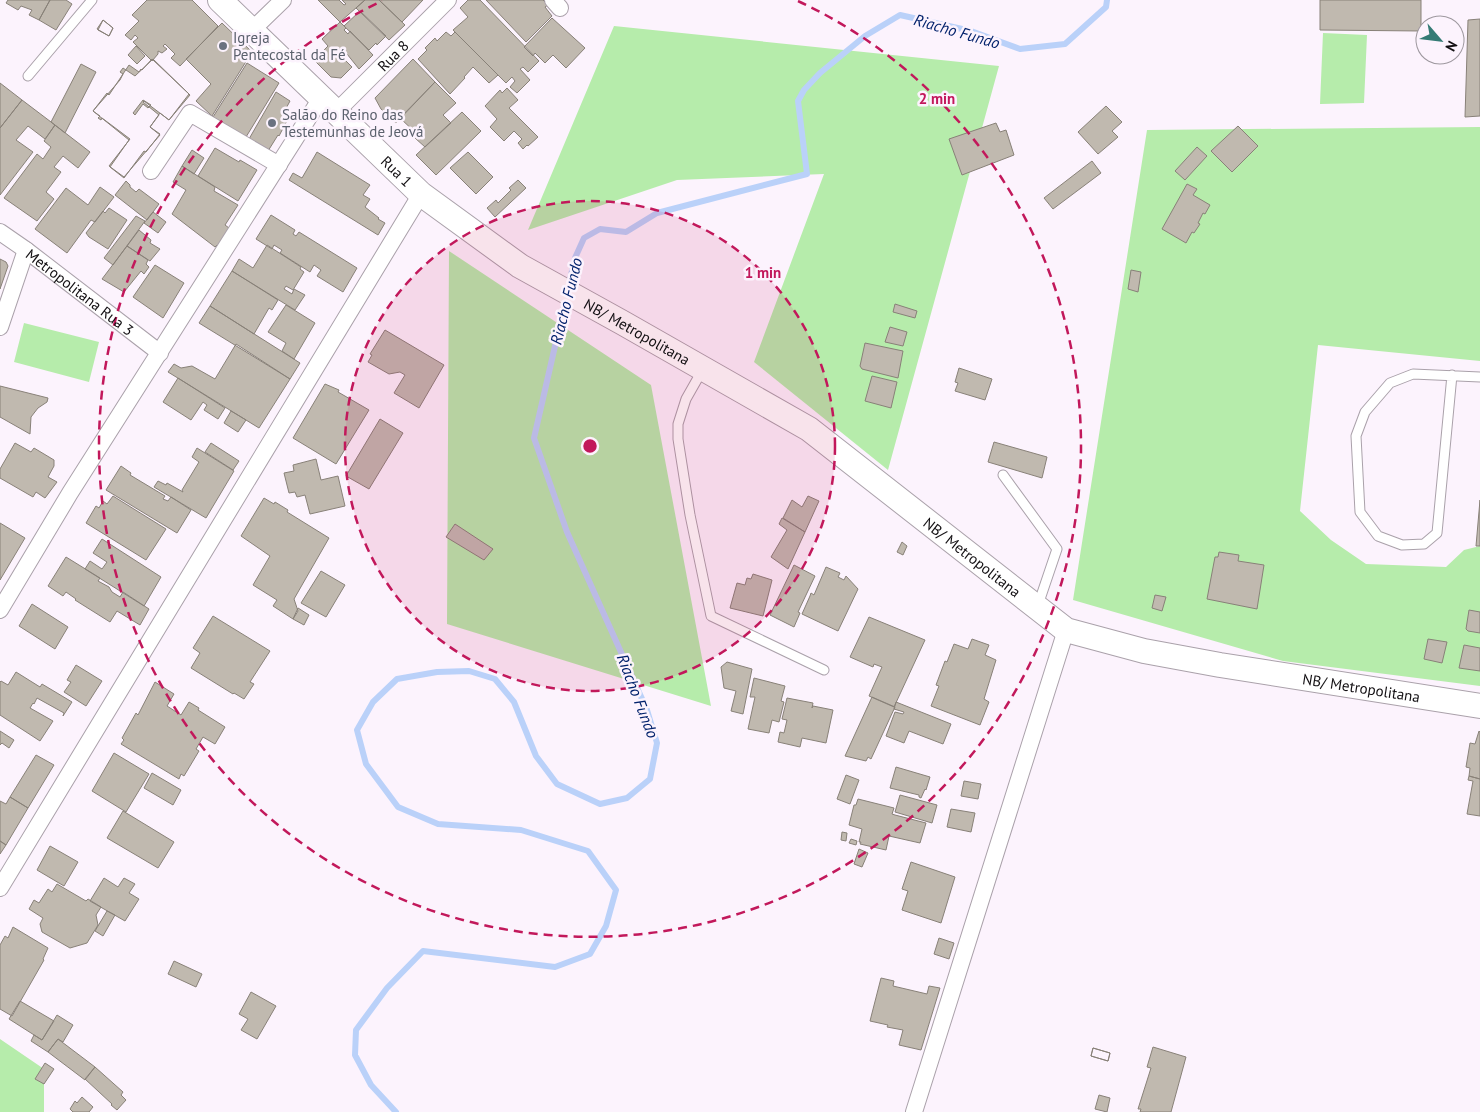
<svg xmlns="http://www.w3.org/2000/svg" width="1480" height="1112" font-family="'PT Sans',sans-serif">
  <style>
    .green { fill: #b6ecab }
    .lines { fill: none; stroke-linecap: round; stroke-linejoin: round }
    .stream { stroke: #bad1f9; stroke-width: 6 }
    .building { fill: #c0b9af; stroke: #888178; fill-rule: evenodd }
    .lane-casing { stroke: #aaa1aa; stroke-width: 11 }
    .street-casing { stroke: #aaa1aa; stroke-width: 18 }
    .secondary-casing { stroke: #aaa1aa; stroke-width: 26 }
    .lane { stroke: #fff; stroke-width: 9 }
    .street { stroke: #fff; stroke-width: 16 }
    .secondary { stroke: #fff; stroke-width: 24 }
    .ring { fill: none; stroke: #c2185b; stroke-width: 2.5; stroke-dasharray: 9 6 }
    .worship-dot { fill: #6b7280; stroke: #fcf3fd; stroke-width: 2 }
    .labels { text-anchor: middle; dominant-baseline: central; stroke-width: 5; stroke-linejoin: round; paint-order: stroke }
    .worship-label { font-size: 15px; fill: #5b616d; stroke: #fcf3fd; text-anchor: start }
    .street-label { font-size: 15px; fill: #120f12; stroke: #fcf3fd }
    .water-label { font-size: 16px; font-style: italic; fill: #02226c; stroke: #fcf3fd }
    .centre { fill: #c2185b; stroke: #fcf3fd; stroke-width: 2.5 }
    .ring-label { font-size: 15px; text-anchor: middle; font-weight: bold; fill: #c2185b; stroke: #fcf3fd; stroke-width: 5; stroke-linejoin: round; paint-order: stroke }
  </style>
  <rect width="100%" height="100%" fill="#fcf3fd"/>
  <path class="green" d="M614,26l385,40 -111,404 -134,-108 70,-188 -147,6 -149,50z
    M1323,33l44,2 -3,68 -44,1z
    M1480,127v234l-162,-16 -18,166 31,29 35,24 80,3 18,-17 16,-4v140l-197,-25 -210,-61 74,-470z
    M449,251l202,134 60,321 -264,-82z
    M24,323l75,19 -10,40 -75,-20z
    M0,1039l44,30v43h-44z"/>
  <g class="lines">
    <path class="stream" d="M568,288l7,-30 9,-20 16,-9 26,3 31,-19 150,-39 -9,-73 6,-11 16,-17 45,-37 35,-21 71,16 49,18 45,-5 41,-37 1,-7
      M396,1112l-25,-27 -16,-30 1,-25 31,-42 36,-37 132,16 35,-13 16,-28 10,-36 -28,-39 -67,-21 -83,-6 -40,-17 -32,-43 -9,-34 16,-28 24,-23 40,-7 32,-1 26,8 19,23 22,54 21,28 43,20 27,-6 23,-19 7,-36 -10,-33 -80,-178 -33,-94 32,-140"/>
  </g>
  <path class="building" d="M8,0h42l-11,20 -10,-5 3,-5 -11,-4 -3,4 -12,-7z
    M50,0h16l6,4 -16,26 -17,-10z
    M147,0h45l26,26 -38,40 -9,-8 4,-4 -10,-10 -2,2 4,3 -5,4 -4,-2v3l-6,7 -19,-19 5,-4 -3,-3 -4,5 -6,-5 14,-14 -7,-6z
    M318,0h21l5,5 2,-1 -4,-4h23l-25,22z
    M365,0h14l26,25 -16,15 -33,-32z
    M379,0h44l-21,22z
    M468,0h12l59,61 -11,11 -5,-5 -3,2 10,11 -13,13 -7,-6 5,-6 -3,-4 -6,6 -53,-53 15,-13 -8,-9z
    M486,0h57l5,5 -3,2 7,9 -26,26z
    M1320,0h101v31l-101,-1z
    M360,11l26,25 -9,9 -1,-2 -7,7 -25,-24z
    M552,18l33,30 -19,20 -13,-13 -8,8 -10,-10 -2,3 -9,-9z
    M1480,19v97l-15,1 3,-97z
    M103,20l10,8 -4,8 -12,-7z
    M103,20l10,8 -4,8 -11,-6z
    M340,22l6,6 -2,2 4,4 2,-3 23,24 -14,14 -12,-15 -4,4 9,9 -11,11 -10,-1 -17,-17 14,-14 -6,-7z
    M222,23l30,29 -40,64 -16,-15 15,-17 -25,-25z
    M446,32l5,4 4,-4 43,43 -9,8 -16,-16 -9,10 1,1 -15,16 -32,-35 9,-9 -2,-2 10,-10 2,3z
    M136,46l9,10 -8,8 -9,-9z
    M152,59l37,35 -20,26 -25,-19 -1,1 16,13 -9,12 10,8 -36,42 -15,-11 21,-27 -28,-21 -1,2 -3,-2 2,-2 -7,-5 14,-18 2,2 20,-30 10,7 2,-3 1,1z
    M153,59l37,36 -21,25 -9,-7 -10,14 10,7 -14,18 -2,-1 -20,27 -14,-11 19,-27 -36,-29 27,-31 3,-6 -3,-2 3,-4 12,8zM143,100l8,5 -3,3 -5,-4 -8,11 -2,-2z
    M413,59l22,23 -39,41 -15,-14 -6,-11z
    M247,63l32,20 -33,54 -33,-20z
    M81,64l15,8 -31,61 -14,-11z
    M435,82l21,21 -13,12 8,8 -26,24 -10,-9 3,-3 -18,-17z
    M0,83l22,17 -22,28z
    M507,88l11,12 -9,8 29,29 -10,9 -1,-1 -4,4 -5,-6 4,-4 -8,-8 -10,10 -14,-14 7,-8 -12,-13 15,-16 2,3z
    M276,92l14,9 -7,13 6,3 -10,19 -1,-1 -10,16 -19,-12z
    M22,100l33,25 -10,14 -17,-13 -12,14 17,12 -33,43v-67z
    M1106,106l16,16 -10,9 6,6 -20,17 -20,-22z
    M462,112l19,19 -45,44 -20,-20z
    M996,123l4,9 6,-2 8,25 -52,20 -13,-36z
    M55,125l35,27 -12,16 -15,-12 -9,11 7,5 -15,20 8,7 -17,22 -33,-23 33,-44 6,5 8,-12 -7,-6z
    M1238,126l20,20 -26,26 -21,-21z
    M1197,147l10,9 -22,24 -10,-9z
    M215,148l24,14 1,-2 17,10 -19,31 -40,-25z
    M192,150l12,8 -10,16 -12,-8z
    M317,152l53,33 -7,10 7,4 -5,8 14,11 -1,1 7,4 -7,12 -89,-55 4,-7 9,5z
    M468,152l25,25 -17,17 -26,-26z
    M1092,161l9,12 -48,36 -9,-11z
    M182,166l33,21 -1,4 24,14 -13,20 4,3 -11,18 -1,-1 -2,2 -43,-33 14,-24 -13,-8z
    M518,180l8,8 -31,29 -8,-9 9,-8 2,3 13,-13 -2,-2z
    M126,181l4,4v2l6,5 3,-3 20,15 -12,16 -32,-25z
    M1187,184l10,5 -4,6 17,10 -5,9 -2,-1 -5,10 2,1 -6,9 -2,-1 -6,11 -24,-14z
    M100,187l14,10 -19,25 -4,-2 -24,33 -32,-24 31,-41 22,17z
    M109,208l18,12 -19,29 -19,-12 -3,-4 17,-22 2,2z
    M153,212l13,10 -8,11 -14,-10z
    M271,215l24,15 -2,4 3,2 3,-4 58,36 -14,24 -26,-16 4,-6 -7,-5 -4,7 -30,-19 2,-3 -8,-5 -2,4 -16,-10z
    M136,216l9,5 -32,44 -9,-7z
    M139,230l12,10 -1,3 10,6 -10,12 -23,-15z
    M267,245l34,22 -1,2 4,3 -11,18 -7,-4 -2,3 8,5 2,-5 11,6 -10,15 -63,-39 7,-12 14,9z
    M127,246l21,14 -2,4 3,3 -5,7 -3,-3 -17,21 -22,-13z
    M0,259l6,3 2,4 -8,23z
    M155,265l29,18 -21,35 -30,-21z
    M1131,270l10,2 -3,20 -10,-3z
    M232,271l46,29 -6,10 -3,-2 -15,26 -44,-28z
    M895,304l22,7 -2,7 -22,-6z
    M286,305l29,18 -21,36 -12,-8 4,-8 -18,-11z
    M210,306l90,57 -10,16 -91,-56z
    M890,327l17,5 -4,14 -18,-4z
    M385,330l59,35 -25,43 -25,-15 11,-18 -5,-3 -11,2 -21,-12 4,-7 -2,-1z
    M865,343l38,8 -5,27 -36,-9 -2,-3z
    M236,344l54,35 -31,49 -91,-56 6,-8 7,4 11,-2 23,13z
    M959,368l33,11 -7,21 -30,-9 3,-8 -3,-1z
    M872,376l25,6 -6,26 -26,-7z
    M178,378l47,30 -7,11 -14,-9 3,-5 -4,-3 -12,18 -28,-18z
    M325,384l14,6 -1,2 31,18 -33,54 -43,-26z
    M0,386l48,12 -1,4 -9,6 -7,9 -1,17 -30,-17z
    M231,411l15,9 -8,12 -14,-9z
    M380,419l23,14 -34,56 -23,-13z
    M994,442l53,15 -5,21 -54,-16z
    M15,443l16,9 3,-4 20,12v6l-6,11 9,5 -12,16 -9,-6 -3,5 -33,-19v-9z
    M211,443l28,18 -6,9 -28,-18z
    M197,448l37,23 -28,47 -52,-31 4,-6 8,4 1,-2 16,9 -1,-2 17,-28 -7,-5z
    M316,459l5,21 17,-4 7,30 -35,8 -5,-19 -8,2 -2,-5 -6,1 -5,-20 10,-2 -1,-6z
    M121,466l10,7 -1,2 35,21 -2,3 5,2 3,-4 20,13 -14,23 -71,-43z
    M113,496l53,33 -20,31 -60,-37 10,-17 3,2 4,-7 4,3z
    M808,496l11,5 -14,31 -22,-14 9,-18 10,7z
    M264,498l10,6 1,-2 13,8 -1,2 42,26 -35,61 4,12 -5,8 -20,-13 4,-6 -24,-15 17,-29 -29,-20z
    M1480,500v46h-4z
    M782,518l23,14 -17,37 -17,-12 16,-27 -8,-6z
    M0,523l25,15 -25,42z
    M455,524l38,25 -9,11 -38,-23z
    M102,539l59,38 -17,29 -59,-37 5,-8 12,8 5,-7 -14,-9z
    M902,542l5,4 -4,9 -6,-3z
    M1219,552l20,3 -1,6 26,4 -7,44 -50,-10 8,-42h3z
    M66,557l34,21 -2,3 11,6 3,5 8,5 3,-5 26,17 -9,16 -23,-14 -7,11 -35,-22 1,-1 -10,-7 -3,4 -15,-10z
    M794,565l21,11 -17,36 2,1 -6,14 -24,-12z
    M826,567l14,6 -2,4 6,3 2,-4 12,13 -20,42 -36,-17 8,-18 1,-3 3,2z
    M321,571l24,14 -19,32 -25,-14z
    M753,574l19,6 -9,36 -33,-8 7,-25 8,2 2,-7 4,1z
    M1155,595l11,2 -4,14 -10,-3z
    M32,604l36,23 -13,22 -36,-23z
    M298,608l11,7 -5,10 -11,-6z
    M1469,610l11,2v21l-12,-2 -2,-2z
    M213,616l57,35 -20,31 4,2 -10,15 -10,-6 -1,1 -42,-26 9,-15 -7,-5z
    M869,617l56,23 -31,67 -25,-11 13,-29 -8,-3 -1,3 -23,-10z
    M972,639l17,6 -4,10 11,5 -12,39 5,3 -9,23 -49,-19 8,-20 -3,-1 9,-24 2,1 7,-18 14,5z
    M1428,639l19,3 -5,21 -18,-4z
    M1464,645l16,3v23l-21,-3z
    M727,662l25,7 -9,45 -12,-3 5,-20 -12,-3 -3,-21z
    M76,665l26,16 -16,25 -22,-14 7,-10 -4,-2z
    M16,672l24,15 2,-3 30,18 -9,14 1,-3 -27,-15 -3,6 -1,-1 -3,5 23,13 -13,20 -40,-26v-33l1,-1 7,4z
    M754,678l31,8 -4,15 3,1 -5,20 -7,-2 -3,13 -21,-4 7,-32h-5z
    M155,682l19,12 -7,12 14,9 8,-13 10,6 -1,2 27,17 -10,17 -12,-7 -7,12 3,2 -15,25 -3,-2 -2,5 -58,-35 3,-4 -2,-2 14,-25 2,2z
    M872,697l23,10 -24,52 -3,-2 -2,4 -21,-5z
    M787,698l26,5 -1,5 1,-2 20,4 -7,33 -24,-5 -2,9 -22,-5 2,-10 4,1 3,-13 -5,-1z
    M896,702l55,22 -8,20 -34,-13 -5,12 -18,-7 9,-24 8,2 1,-2 -10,-3z
    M0,731l14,9 -5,8 -7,-5 -2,2z
    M1479,731l1,1v47l-11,-3 1,-8 -4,-1 4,-24 5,1z
    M114,753l35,21 -23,38 -34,-21z
    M36,755l18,10 -26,43 -18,-11z
    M896,767l34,10 -4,13 -1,-1 -4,9 -2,-1v-2l-29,-7z
    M152,773l29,17 -8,15 -29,-17z
    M846,775l13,5 -9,24 -13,-5z
    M1469,776l11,3v37l-13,-2 6,-33 -5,-1z
    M964,781l17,3 -3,15 -17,-3z
    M900,795l37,10 -5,18 -37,-11z
    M10,797l18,11 -22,37 -6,-4v-40l6,3z
    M858,799l36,9 -2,6 3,1 31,8 -6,20 -31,-7 -3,14 -26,-6 1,-2h-2l3,-13 -13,-4 5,-20h2z
    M951,809l24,4 -4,19 -24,-5z
    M123,811l51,31 -16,26 -51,-30z
    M842,832l5,1 -1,8 -5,-1z
    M851,839l6,2 -1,4 -7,-2z
    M0,841l6,4 -6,9z
    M50,846l28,16 -14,24 -27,-16z
    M859,849l9,4 -6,14 -8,-3z
    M911,862l44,15 -14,46 -39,-13 6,-19 -6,-2z
    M104,878l14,9 6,-9 11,6 -6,9 10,6 -14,22 -35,-20z
    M57,884l29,17 2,-2 13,8 -5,8 2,10 -11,18 -17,5 -28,-16 -2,-8 3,-6 -14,-9 5,-9 5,3 9,-14 4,3z
    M107,911l8,4 -12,21 -8,-5z
    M13,927l35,21 -5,11 1,1 -32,56 -12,-7v-64l5,-9 3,2z
    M939,938l15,5 -5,16 -15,-5z
    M174,961l28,13 -6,13 -28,-13z
    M881,978l13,3 -1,5 34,8 2,-8 11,2 -19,62 -22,-5 4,-15 -16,-3 1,-2 -18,-4z
    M251,992l25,14 -19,33 -16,-9 7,-11 -9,-5z
    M20,1001l34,20 -12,19 -33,-21z
    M57,1015l16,10 -10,17 -5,-3 -10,13 -17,-11 3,-6 8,5z
    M58,1039l37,28 -10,13 -37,-28z
    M1153,1047l33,10 -15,55h-31l1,-3h-3l13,-41 -4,-1z
    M1093,1048l17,5 -2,8 -17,-5z
    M1093,1048l17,5 -2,8 -17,-5z
    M45,1063l9,6 -10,15 -9,-5z
    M95,1067l28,25 -2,3 5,5 -9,10 -6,-5 1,-1 -27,-25z
    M1099,1095l11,3 -3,14 -12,-3z
    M82,1097l11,10 -4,5h-16l-3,-3 5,-8 2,2z"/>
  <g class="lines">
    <defs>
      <path id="lane" d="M28,76l64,-76
        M703,369l-17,30 -8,25v15l12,76 21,101 113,54
        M1452,375l-15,158 -13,11 -22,1 -24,-9 -18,-24 -4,-76 9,-24 25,-29 23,-9 67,3
        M1003,475l54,74 -19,56"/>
      <g id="street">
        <path d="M553,0l7,8"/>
        <path d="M252,30l31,-30"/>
        <path id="s1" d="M336,112l112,-112"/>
        <path d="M151,171l39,-58 89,52"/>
        <path id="s2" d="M0,232l26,18 134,103"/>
        <path d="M0,327l26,-77"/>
        <path d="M0,610l70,-117 251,-395"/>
        <path d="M0,888l421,-694"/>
        <path d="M914,1112l152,-482"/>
      </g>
      <g id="secondary">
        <path id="s3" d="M220,0l201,194 99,72 103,57 186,106 257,201 78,21 76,14 260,41"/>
      </g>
    </defs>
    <use href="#lane" class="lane-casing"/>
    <use href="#street" class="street-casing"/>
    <use href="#secondary" class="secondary-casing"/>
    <use href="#lane" class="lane"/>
    <use href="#street" class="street"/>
    <use href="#secondary" class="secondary"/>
  </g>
  <circle cx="590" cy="446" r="245" fill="#c2185b" fill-opacity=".12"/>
  <g class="ring">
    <circle cx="590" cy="446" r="245"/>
    <path d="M798 1A491 491 0 1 1 382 1"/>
  </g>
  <g class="worship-dot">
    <circle cx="223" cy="46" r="5"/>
    <circle cx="272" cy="123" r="5"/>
  </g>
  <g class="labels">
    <g class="worship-label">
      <text x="233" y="37">Igreja<tspan x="233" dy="17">Pentecostal da Fé</tspan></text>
      <text x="282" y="114">Salão do Reino das<tspan x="282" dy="17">Testemunhas de Jeová</tspan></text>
    </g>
    <g class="street-label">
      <text stroke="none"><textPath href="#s1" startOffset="80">Rua 8</textPath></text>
      <text stroke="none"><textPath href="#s3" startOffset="246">Rua 1</textPath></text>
      <text stroke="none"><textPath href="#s2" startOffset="100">Metropolitana Rua 3</textPath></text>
      <text stroke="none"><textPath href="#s3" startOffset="536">NB/ Metropolitana</textPath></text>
      <text stroke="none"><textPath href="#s3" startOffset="941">NB/ Metropolitana</textPath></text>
      <text stroke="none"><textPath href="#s3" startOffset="1361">NB/ Metropolitana</textPath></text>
    </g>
    <g class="water-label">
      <text transform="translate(957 31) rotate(16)">Riacho Fundo</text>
      <text transform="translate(566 301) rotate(-76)">Riacho Fundo</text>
      <text transform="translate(638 696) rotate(69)">Riacho Fundo</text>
    </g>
  </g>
  <circle cx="590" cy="446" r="8" class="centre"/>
  <g class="ring-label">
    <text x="937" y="104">2 min</text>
    <text x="763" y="278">1 min</text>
  </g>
  <g transform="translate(1440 40) rotate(118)"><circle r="24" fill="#fcf3fd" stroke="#9e989f"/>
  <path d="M0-4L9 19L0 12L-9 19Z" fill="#347b75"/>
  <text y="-8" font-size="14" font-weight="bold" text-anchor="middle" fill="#120f12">N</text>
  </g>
</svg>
